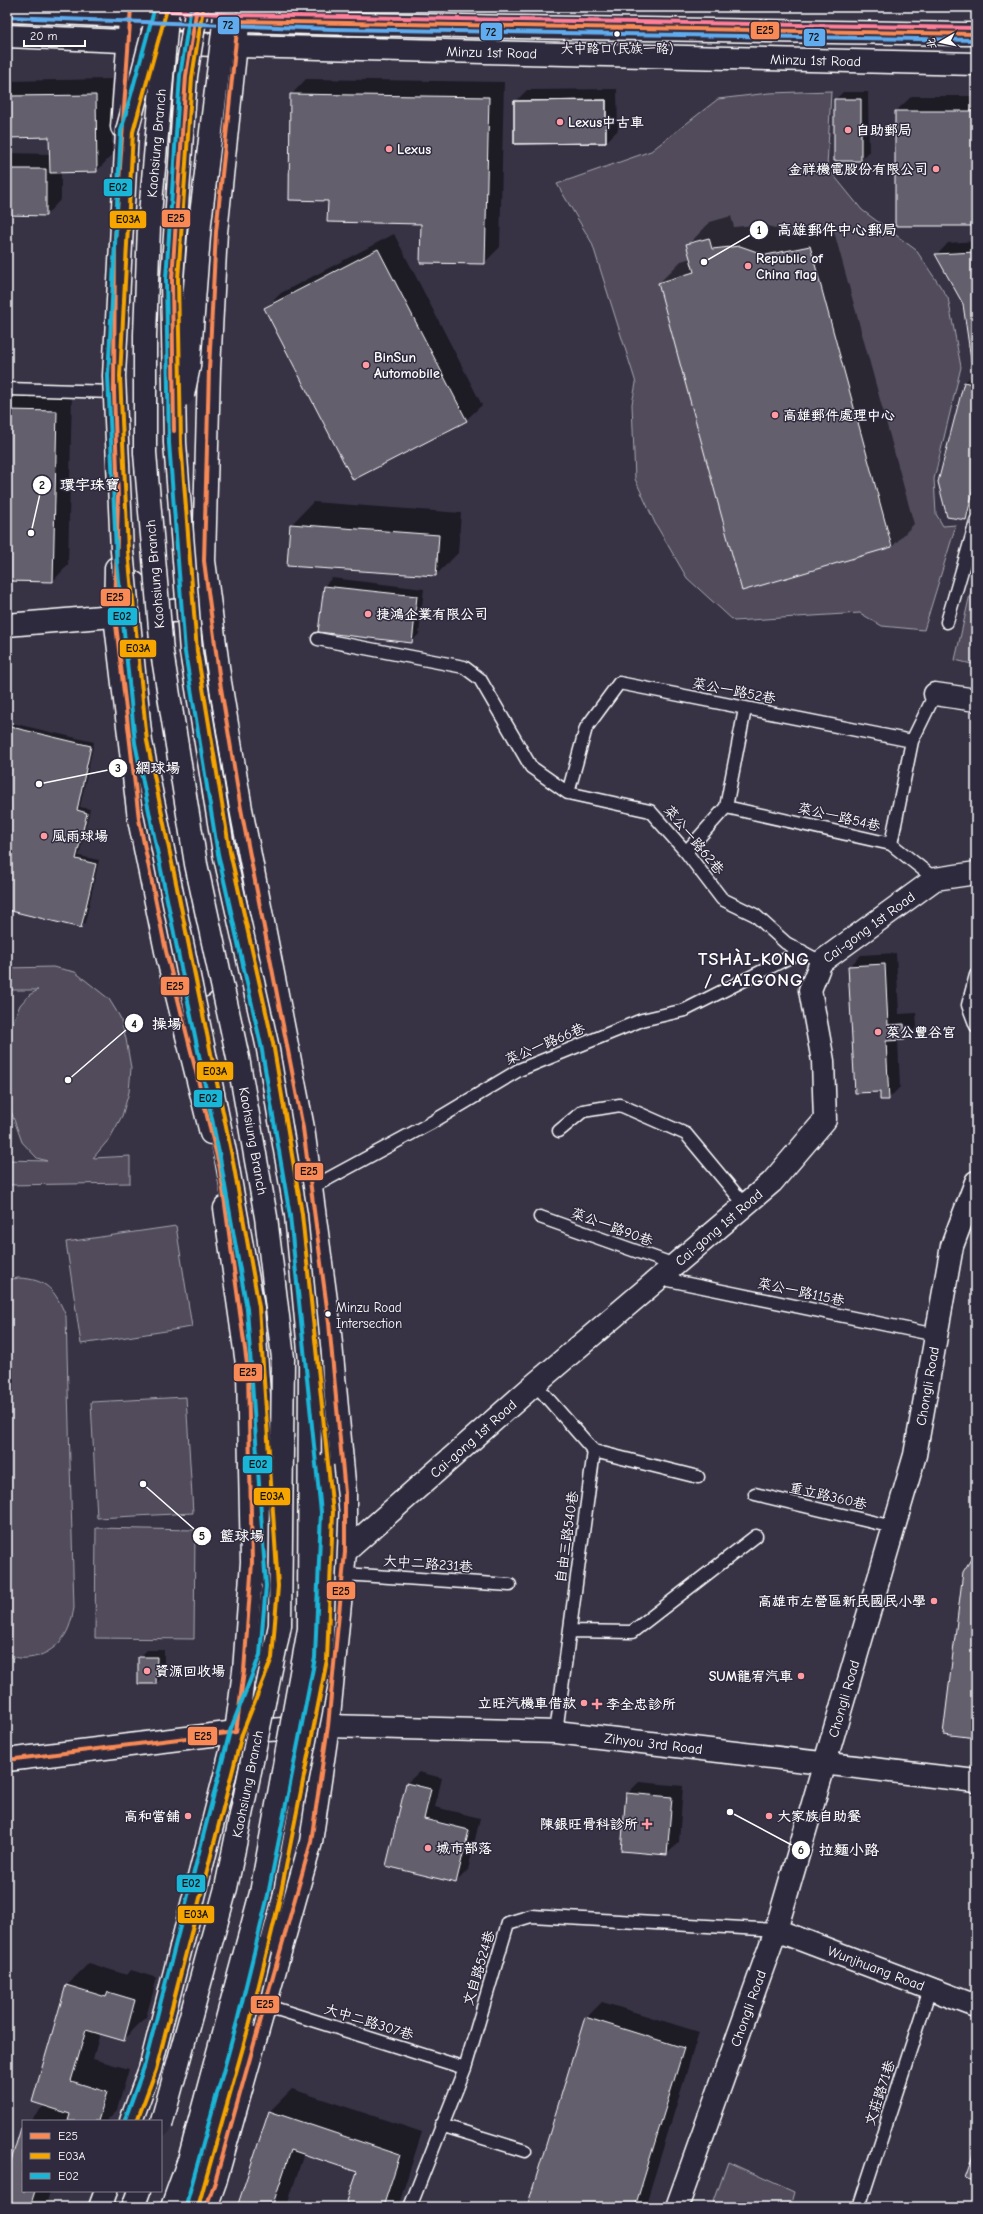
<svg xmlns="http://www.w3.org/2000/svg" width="983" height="2214" font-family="'Comic Neue','LXGW WenKai TC',sans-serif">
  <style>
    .green { fill: #514c5c; stroke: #a8a6ae }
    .shadow { fill: #0007 }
    .building { fill: #635f6d; stroke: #fff }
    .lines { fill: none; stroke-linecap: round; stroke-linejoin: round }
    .service-casing { stroke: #fff; stroke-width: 15 }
    .minor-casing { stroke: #fff; stroke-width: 25 }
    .tertiary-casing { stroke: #fff; stroke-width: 25 }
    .primary-casing { stroke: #fff; stroke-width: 25 }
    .motorway-casing { stroke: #fff; stroke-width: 25 }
    .service { stroke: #2f2a3d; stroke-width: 12 }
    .minor { stroke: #2f2a3d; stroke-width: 22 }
    .tertiary { stroke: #2f2a3d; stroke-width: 22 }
    .primary { stroke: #2f2a3d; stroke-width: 22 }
    .motorway { stroke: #2f2a3d; stroke-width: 22 }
    .motorway-bridge-casing { stroke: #fff; stroke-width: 25; stroke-linecap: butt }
    .motorway-bridge { stroke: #2f2a3d; stroke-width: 22 }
    .bus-1-casing { stroke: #2f2a3d; stroke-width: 7 }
    .bus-2-casing { stroke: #2f2a3d; stroke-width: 7 }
    .bus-3-casing { stroke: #2f2a3d; stroke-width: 7 }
    .bus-4-casing { stroke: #2f2a3d; stroke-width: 7 }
    .bus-5-casing { stroke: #2f2a3d; stroke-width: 7 }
    .bus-1 { stroke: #f98a56; stroke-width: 4 }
    .bus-2 { stroke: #f7a600; stroke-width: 4 }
    .bus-3 { stroke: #1ab6d8; stroke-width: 4 }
    .bus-4 { stroke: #60acee; stroke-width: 4 }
    .bus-5 { stroke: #ff8098; stroke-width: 4 }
    .bus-dot { fill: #fff; stroke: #2f2a3d; stroke-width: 1.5 }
    .poi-dot { fill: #ff9aa2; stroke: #2f2a3d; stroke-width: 1.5 }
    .labels { text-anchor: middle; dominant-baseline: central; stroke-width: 3; stroke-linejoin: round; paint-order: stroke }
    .bus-label { font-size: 13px; fill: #fff; stroke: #2f2a3d }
    .street-label { font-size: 14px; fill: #fff; stroke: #2f2a3d }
    .poi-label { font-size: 14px; font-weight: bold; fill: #fff; stroke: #2f2a3d; text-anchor: start }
    .district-label { font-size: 18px; font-weight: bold; letter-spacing: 1px; fill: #fff; stroke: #2f2a3d }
    .leader { fill: none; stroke: #fff; stroke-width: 1.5 }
    .callout-dot { fill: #fff; stroke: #2f2a3d; stroke-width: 1.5 }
    .mark-label { font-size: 12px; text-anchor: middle; font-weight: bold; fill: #111 }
    .callout-label { font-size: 15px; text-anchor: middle; font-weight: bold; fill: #fff; stroke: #2f2a3d; stroke-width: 3; stroke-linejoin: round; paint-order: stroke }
    .line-badge { stroke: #2f2a3d; stroke-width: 1.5 }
    .pale-badge-label { font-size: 11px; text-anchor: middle; font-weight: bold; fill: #111 }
  </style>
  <rect width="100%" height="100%" fill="#373345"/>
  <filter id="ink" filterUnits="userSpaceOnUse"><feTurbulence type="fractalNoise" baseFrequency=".025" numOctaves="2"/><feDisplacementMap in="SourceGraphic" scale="8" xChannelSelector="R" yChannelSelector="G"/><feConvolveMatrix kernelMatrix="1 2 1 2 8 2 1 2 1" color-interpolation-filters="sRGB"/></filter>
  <g filter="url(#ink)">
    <path class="green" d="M831,91l-4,76 35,43 54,40 32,48 13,69 -27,112 2,35 7,12 13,-1 -32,105 -42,-4 -22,-13 -126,8 -47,-43 -32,-55 -20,-44 -3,-75 4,-21 -44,-140 -35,-59 94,-33 67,-52 51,-6z
      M976,568v97l-21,-5z
      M53,967l22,5 34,27 11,18 6,22 5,29 -2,24 -7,24 -12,22 -17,20 37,-2v27l-123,2v-25l40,1 -10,-3 -15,-16 -15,-42 1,-66 12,-29 9,-10 9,-5h-31v-22z
      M176,1226l16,101 -111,17 -15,-102z
      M18,1278c29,1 37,12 48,38l8,292c-1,6 -3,13 -5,19 -9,24 -38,38 -62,28v-375z
      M186,1397l7,116 -96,5 -6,-116z
      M96,1528l99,2 -1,109 -99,-1z
      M728,2162l66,30 -4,15h-78z"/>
    <path class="shadow" d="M111,79l1,76 -15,16 -36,1v27l-15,16 -39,-1v-61l44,1 -1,-18 -43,1v-56z
      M306,79l198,3 -4,165 -16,16 -62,-40 -93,-23 -38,-105z
      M617,89l1,41 -12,12 -91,-40 12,-12z
      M843,92h25l1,60 -8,8 -26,-60z
      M912,96h64v129l-80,-114z
      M731,216l3,11 29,-3 26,9 43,-9 82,300 -22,23 -233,-264 22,-22 10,-3 -3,-13 22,-23z
      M394,234l88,171 -16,15 -200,-112 15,-15z
      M976,241v267l-11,11v-137l9,-8 -11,-70 -26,-49 11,-12z
      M7,394l65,1 -4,170 -15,16 -46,-1z
      M313,502l148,11 -3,40 -22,22 -145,-50z
      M332,578l92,11 -5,45 -8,8 -87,-56z
      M7,722l87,20 -14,65 10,2 -11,47 20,4 -14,63 -4,3 -74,-17z
      M896,953l3,61 17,-1 1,14 -12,12h-7l2,48 -12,12 -7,-8 -32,-124 12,-12z
      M147,1650h17v25l-8,8 -17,-25z
      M419,1772l23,6 -7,29 45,11 -12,52 -12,12 -68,-17 19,-82z
      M639,1782l44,4 -4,56 -12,12 -40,-60z
      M89,1963l38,12 4,-5 26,8 -11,39 -23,23 -23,-7 -7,26 36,10 -12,41 -10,10 4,1h-82l16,-16 21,-119z
      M602,2002l97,30 -54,175h-117l58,-189z
      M292,2089l130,43 -24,75h-52l12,-36 -54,-18 -16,50 11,4h-61l32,-96z
      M23,2127v64h27l-3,11 17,5h-57v-29z"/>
    <path class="building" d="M290,94l199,3 -4,167 -65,-1 1,-39 -94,-2 1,-21 -39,-1z
      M96,95l1,77 -47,1 -1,-36 -42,1v-42z
      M834,99h27v62h-27z
      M606,100v43l-92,1v-43z
      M606,100v43l-92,1v-43z
      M895,111h81v115h-81z
      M7,169h39v47l-39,-1z
      M709,238l3,11 28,-3 26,9 44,-9 82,301 -150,44 -84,-308 36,-11 -8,-28z
      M378,249l89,172 -114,59 -89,-172z
      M976,252v121l-3,1 -10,-70 -28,-50z
      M964,382l12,3v93l-10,42 -19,-3 -9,-35z
      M7,410l50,1 -4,171 -46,-1z
      M290,524l149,11 -3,41 -149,-10z
      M324,586l93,10 -5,47 -94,-11z
      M7,726l84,20 -14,64 10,3 -11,46 20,5 -15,64 -74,-18z
      M885,964l3,61 16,-1 1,16 -19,1 3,59h-9v-8l-25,1 -7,-127z
      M976,1551v187l-33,-4 20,-162z
      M138,1657h19l-1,27h-18z
      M406,1783l25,6 -7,30 45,11 -13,53 -70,-17z
      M626,1793l46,4 -5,58 -46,-4z
      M66,1985l40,12 2,-5 27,8 -11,41 -38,-11 -15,51 36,11 -9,29h-30l2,-7 -38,-12z
      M585,2017l99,31 -49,159h-108z
      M269,2111l131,44 -17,52h-38l12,-35 -66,-22 -19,57h-35z
      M21,2128h2v63h12l-5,16h-23v-33z
      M976,2146v35l-11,-4z"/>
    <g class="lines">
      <defs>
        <path id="service" d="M7,389l107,3
          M947,622l29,-100
          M318,639l146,28 16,12 51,88 37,26 82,18 36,41 36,47 33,16 31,28 35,19
          M568,793l18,-65 33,-45 293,58 23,-47
          M726,807l165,37 44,35
          M891,844l21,-103
          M686,852l40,-45 19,-98
          M976,975l-8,30 8,21
          M559,1131l24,-20 37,-6 66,29 59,71
          M311,1188l118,-64 90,-54 123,-50 43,-10 117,-59
          M540,1217l135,48
          M659,1278l277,57
          M535,1384l59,67
          M755,1494l138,33
          M344,1574l166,11
          M570,1631l62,1 124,-96
          M556,1732l38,-281 104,26
          M264,2005l201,63
          M441,2125l84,26
          M410,2207l55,-139 43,-145 23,-7 245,14
          M859,2207l71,-218"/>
        <g id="minor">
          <path d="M122,127l9,-120"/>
          <path d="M116,568l-1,48 24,203 27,132 45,182"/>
          <path d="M134,583l49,303 19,100"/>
          <path d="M7,625l200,-17"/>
          <path d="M935,694l41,6"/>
          <path id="s1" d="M345,1552l190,-168 237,-202 53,-62 -2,-59 -13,-71 11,-28 114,-83 41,-6"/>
          <path d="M266,1656l6,-65"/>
          <path id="s2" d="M776,1930l200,76"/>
          <path d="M131,2121l19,-52 86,-337 8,-61 8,-109 -4,-191 -23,-163"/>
          <path d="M100,2207l6,-16"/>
          <path d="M206,2207l9,-25 96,-340 17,-116 17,-174v-59l-16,-170 -26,-195 -62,-319 -21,-127 -16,-121 5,-192 7,-137 24,-225"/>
          <path id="s3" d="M677,2207l99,-277 139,-475 37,-209 24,-64"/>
        </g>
        <g id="tertiary">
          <path id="s4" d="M7,1760l229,-28 92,-6 228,6 420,49"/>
        </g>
        <g id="primary">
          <path d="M7,11c78,2 156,8 234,10 245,7 490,9 735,13"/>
          <path id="s5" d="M7,36l230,10 739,18"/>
        </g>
        <path id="motorway" d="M226,1157l27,151 19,274
          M133,2207l6,-16
          M192,2207l51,-183"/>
      </defs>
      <use href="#service" class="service-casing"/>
      <use href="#minor" class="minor-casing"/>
      <use href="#tertiary" class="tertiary-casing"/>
      <use href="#primary" class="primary-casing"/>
      <use href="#motorway" class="motorway-casing"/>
      <use href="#service" class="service"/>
      <use href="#minor" class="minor"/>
      <use href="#tertiary" class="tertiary"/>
      <use href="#primary" class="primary"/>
      <use href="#motorway" class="motorway"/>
      <defs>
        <g id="motorway-bridge">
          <path d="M154,29l-27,102 -13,245 8,175 19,191 85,415"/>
          <path d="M183,395l6,-29 11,-143 26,-216"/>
          <path d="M294,1796l27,-137 6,-147 -5,-46"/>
          <path d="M243,2024l18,-75"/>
          <path id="s6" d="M161,2125l65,-237 54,-263 3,-267 -17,-141 -28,-159 -42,-194 -34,-212 -17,-199v-118l4,-109 19,-219"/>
          <path d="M172,2207l17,-47 72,-267 48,-264 1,-268 -14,-146 -29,-171 -43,-191 -33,-201 -16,-209 -3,-164 14,-203 11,-69"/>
        </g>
      </defs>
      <use href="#motorway-bridge" class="motorway-bridge-casing"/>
      <use href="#motorway-bridge" class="motorway-bridge"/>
      <defs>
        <path id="bus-1" d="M174,431l-2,-152 14,-203 11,-69
          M7,1760l229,-28 8,-61 8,-109 -4,-191 -28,-203 -54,-217 -27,-132 -24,-203 3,-118 -4,-106 1,-153 16,-232
          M206,2207l9,-25 96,-340 17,-116 17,-174v-59l-16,-170 -26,-195 -62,-319 -21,-127 -16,-121 5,-192 7,-137 22,-211 738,13"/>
        <path id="bus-2" d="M137,2121l19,-51 86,-336 30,-76 6,-72 -19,-279 -27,-151 -85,-415 -19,-190 -8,-175 13,-244 34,-123
          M198,2207l51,-181 30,-124 48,-242 6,-148 -31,-298 -29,-171 -43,-191 -33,-201 -16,-208 -3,-164 14,-202 11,-69"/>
        <path id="bus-3" d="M125,2119l19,-52 86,-336 30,-76 6,-69 -19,-277 -27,-151 -85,-415 -19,-192 -8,-175 13,-245 34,-124
          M186,2205l51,-183 30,-122 48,-242 6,-146 -31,-296 -29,-171 -43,-191 -33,-202 -16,-209 -3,-164 14,-203 11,-69"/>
        <path id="bus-4" d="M7,17l326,12 643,11"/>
        <path id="bus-5" d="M137,8v1l101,6 738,13"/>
      </defs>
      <use href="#bus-1" class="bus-1-casing"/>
      <use href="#bus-2" class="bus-2-casing"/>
      <use href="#bus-3" class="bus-3-casing"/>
      <use href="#bus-4" class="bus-4-casing"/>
      <use href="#bus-5" class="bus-5-casing"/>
      <use href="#bus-1" class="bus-1"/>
      <use href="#bus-2" class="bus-2"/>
      <use href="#bus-3" class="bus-3"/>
      <use href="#bus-4" class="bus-4"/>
      <use href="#bus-5" class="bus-5"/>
    </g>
  </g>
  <g class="bus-dot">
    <circle cx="617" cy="34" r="3.5"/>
    <circle cx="328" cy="1314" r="3.5"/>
  </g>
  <g class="poi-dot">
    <circle cx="560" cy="122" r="4"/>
    <circle cx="848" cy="130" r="4"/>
    <circle cx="389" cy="149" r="4"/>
    <circle cx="936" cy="169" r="4"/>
    <circle cx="748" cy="266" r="4"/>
    <circle cx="366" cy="365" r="4"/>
    <circle cx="775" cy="415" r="4"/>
    <circle cx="368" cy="614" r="4"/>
    <circle cx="44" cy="836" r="4"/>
    <circle cx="878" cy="1032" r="4"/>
    <circle cx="934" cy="1601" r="4"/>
    <circle cx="147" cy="1671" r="4"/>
    <circle cx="801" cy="1676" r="4"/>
    <circle cx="584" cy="1703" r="4"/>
    <path d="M595 1698h4v4h4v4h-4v4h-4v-4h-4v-4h4z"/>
    <circle cx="188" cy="1816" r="4"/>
    <circle cx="769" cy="1816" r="4"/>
    <path d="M645 1818h4v4h4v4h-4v4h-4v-4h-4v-4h4z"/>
    <circle cx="428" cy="1848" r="4"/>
  </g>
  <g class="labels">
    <g class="bus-label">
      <text x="617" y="48">大中路口(民族一路)</text>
      <text x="336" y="1307" text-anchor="start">Minzu Road<tspan x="336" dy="16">Intersection</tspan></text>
    </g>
    <g class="street-label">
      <text stroke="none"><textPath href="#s5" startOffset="485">Minzu 1st Road</textPath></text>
      <text stroke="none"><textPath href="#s5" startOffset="809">Minzu 1st Road</textPath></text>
      <text stroke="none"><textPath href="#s6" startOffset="2008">Kaohsiung Branch</textPath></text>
      <text transform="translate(155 574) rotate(-95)">Kaohsiung Branch</text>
      <text transform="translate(734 691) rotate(11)">菜公一路52巷</text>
      <text transform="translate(839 817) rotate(13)">菜公一路54巷</text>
      <text transform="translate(694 840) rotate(50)">菜公一路62巷</text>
      <text stroke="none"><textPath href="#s1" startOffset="867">Cai-gong 1st Road</textPath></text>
      <text transform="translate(545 1044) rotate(-23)">菜公一路66巷</text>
      <text transform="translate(253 1141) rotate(80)">Kaohsiung Branch</text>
      <text transform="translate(612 1227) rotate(20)">菜公一路90巷</text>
      <text stroke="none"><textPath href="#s1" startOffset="495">Cai-gong 1st Road</textPath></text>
      <text transform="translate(801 1292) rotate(12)">菜公一路115巷</text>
      <text stroke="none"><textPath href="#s3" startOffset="859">Chongli Road</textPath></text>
      <text stroke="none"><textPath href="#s1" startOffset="171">Cai-gong 1st Road</textPath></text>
      <text transform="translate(828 1496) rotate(13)">重立路360巷</text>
      <text transform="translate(567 1537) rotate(-82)">自由三路540巷</text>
      <text transform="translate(428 1564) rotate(4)">大中二路231巷</text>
      <text stroke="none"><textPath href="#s3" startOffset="535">Chongli Road</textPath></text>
      <text stroke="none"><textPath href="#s4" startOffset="649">Zihyou 3rd Road</textPath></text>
      <text stroke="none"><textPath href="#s6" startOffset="352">Kaohsiung Branch</textPath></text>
      <text transform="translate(479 1968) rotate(-73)">文自路524巷</text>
      <text stroke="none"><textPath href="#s2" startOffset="107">Wunjhuang Road</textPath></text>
      <text stroke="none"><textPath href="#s3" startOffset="211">Chongli Road</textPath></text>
      <text transform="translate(369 2022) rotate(17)">大中二路307巷</text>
      <text transform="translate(880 2093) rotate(-72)">文莊路71巷</text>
    </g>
    <g class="poi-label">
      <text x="568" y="122">Lexus中古車</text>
      <text x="856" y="130">自助郵局</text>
      <text x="397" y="149">Lexus</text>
      <text x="928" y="169" text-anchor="end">金祥機電股份有限公司</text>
      <text x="756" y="258">Republic of<tspan x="756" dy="16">China flag</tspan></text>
      <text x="374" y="357">BinSun<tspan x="374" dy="16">Automobile</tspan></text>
      <text x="783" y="415">高雄郵件處理中心</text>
      <text x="376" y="614">捷鴻企業有限公司</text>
      <text x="52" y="836">風雨球場</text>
      <text x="886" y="1032">菜公豐谷宮</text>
      <text x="926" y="1601" text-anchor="end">高雄市左營區新民國民小學</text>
      <text x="155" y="1671">資源回收場</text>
      <text x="793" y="1676" text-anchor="end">SUM龍宥汽車</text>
      <text x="576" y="1703" text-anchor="end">立旺汽機車借款</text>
      <text x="606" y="1704">李全忠診所</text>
      <text x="180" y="1816" text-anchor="end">高和當舖</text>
      <text x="777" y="1816">大家族自助餐</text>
      <text x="638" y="1824" text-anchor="end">陳銀旺骨科診所</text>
      <text x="436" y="1848">城市部落</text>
    </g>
    <g class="district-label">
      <text x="754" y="959">TSHÀI-KONG<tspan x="754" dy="21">/ CAIGONG</tspan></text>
    </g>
  </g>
  <path class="leader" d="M704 262L759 230M31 533L42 485M39 784L118 768M68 1080L134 1023M143 1484L202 1536M730 1812L801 1850"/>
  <g class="callout-dot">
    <circle cx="704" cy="262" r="4"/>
    <circle cx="31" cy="533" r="4"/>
    <circle cx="39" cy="784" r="4"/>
    <circle cx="68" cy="1080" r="4"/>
    <circle cx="143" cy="1484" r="4"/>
    <circle cx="730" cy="1812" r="4"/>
    <circle cx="759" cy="230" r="10"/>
    <circle cx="42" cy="485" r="10"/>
    <circle cx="118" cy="768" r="10"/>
    <circle cx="134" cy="1023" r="10"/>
    <circle cx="202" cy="1536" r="10"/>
    <circle cx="801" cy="1850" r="10"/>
  </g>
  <g class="mark-label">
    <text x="759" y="234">1</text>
    <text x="42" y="489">2</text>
    <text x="118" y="772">3</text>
    <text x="134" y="1028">4</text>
    <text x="202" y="1540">5</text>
    <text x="801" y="1854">6</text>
  </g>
  <g class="callout-label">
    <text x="837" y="235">高雄郵件中心郵局</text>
    <text x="90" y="490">環宇珠寶</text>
    <text x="158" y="773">網球場</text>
    <text x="167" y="1029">操場</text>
    <text x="242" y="1541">籃球場</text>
    <text x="849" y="1855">拉麵小路</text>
  </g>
  <g class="line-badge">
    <rect x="217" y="16" width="23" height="19" rx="4" fill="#60acee"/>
    <rect x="750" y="21" width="30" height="19" rx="4" fill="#f98a56"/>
    <rect x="480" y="22" width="23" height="19" rx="4" fill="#60acee"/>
    <rect x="803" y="28" width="23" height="19" rx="4" fill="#60acee"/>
    <rect x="103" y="178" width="30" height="19" rx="4" fill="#1ab6d8"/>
    <rect x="161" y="209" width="30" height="19" rx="4" fill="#f98a56"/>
    <rect x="109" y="210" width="38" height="19" rx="4" fill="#f7a600"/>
    <rect x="100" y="588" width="31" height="19" rx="4" fill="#f98a56"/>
    <rect x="107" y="607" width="31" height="19" rx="4" fill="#1ab6d8"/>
    <rect x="119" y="639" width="38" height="19" rx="4" fill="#f7a600"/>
    <rect x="160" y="976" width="30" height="20" rx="4" fill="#f98a56"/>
    <rect x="196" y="1061" width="38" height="20" rx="4" fill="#f7a600"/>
    <rect x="193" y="1089" width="30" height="19" rx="4" fill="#1ab6d8"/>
    <rect x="294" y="1162" width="30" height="19" rx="4" fill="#f98a56"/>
    <rect x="233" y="1363" width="30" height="19" rx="4" fill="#f98a56"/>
    <rect x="242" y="1455" width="31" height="19" rx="4" fill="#1ab6d8"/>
    <rect x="253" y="1487" width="38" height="19" rx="4" fill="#f7a600"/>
    <rect x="326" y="1581" width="30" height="19" rx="4" fill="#f98a56"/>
    <rect x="187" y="1726" width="31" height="20" rx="4" fill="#f98a56"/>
    <rect x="176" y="1874" width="30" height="19" rx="4" fill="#1ab6d8"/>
    <rect x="177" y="1905" width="38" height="19" rx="4" fill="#f7a600"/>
    <rect x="250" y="1995" width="30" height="19" rx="4" fill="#f98a56"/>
  </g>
  <g class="pale-badge-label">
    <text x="228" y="29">72</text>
    <text x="765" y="34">E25</text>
    <text x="491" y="36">72</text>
    <text x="814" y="41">72</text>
    <text x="118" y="191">E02</text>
    <text x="176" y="222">E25</text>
    <text x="128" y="223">E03A</text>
    <text x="115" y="601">E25</text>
    <text x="122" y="620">E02</text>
    <text x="138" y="652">E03A</text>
    <text x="175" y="990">E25</text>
    <text x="215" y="1075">E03A</text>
    <text x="208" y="1102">E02</text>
    <text x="309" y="1175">E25</text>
    <text x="248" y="1376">E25</text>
    <text x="258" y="1468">E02</text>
    <text x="272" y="1500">E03A</text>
    <text x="341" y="1595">E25</text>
    <text x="203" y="1740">E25</text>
    <text x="191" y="1887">E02</text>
    <text x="196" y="1918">E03A</text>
    <text x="265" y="2008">E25</text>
  </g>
  <rect width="983" height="2214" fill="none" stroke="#2f2a3d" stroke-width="24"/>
  <rect x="12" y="12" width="959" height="2190" fill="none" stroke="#fff" stroke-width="1.5" filter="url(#ink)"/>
  <rect x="22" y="2120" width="140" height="72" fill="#2f2a3d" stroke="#827f8b"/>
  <rect x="30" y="2133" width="20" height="6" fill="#f98a56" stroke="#827f8b"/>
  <text x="58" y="2140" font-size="12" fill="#ffffff">E25</text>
  <rect x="30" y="2153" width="20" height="6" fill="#f7a600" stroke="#827f8b"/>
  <text x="58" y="2160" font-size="12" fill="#ffffff">E03A</text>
  <rect x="30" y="2173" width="20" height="6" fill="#1ab6d8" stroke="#827f8b"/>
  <text x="58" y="2180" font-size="12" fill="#ffffff">E02</text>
  <g transform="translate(941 42) rotate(261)" stroke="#2f2a3d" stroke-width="3" paint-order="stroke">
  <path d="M0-3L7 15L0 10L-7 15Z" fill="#ffffff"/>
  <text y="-6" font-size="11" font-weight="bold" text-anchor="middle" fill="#ffffff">北</text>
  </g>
  <path d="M24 40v6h61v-6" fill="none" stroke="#ffffff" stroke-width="2"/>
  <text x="30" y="40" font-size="12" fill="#ffffff" stroke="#2f2a3d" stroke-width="3" paint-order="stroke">20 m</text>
</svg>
